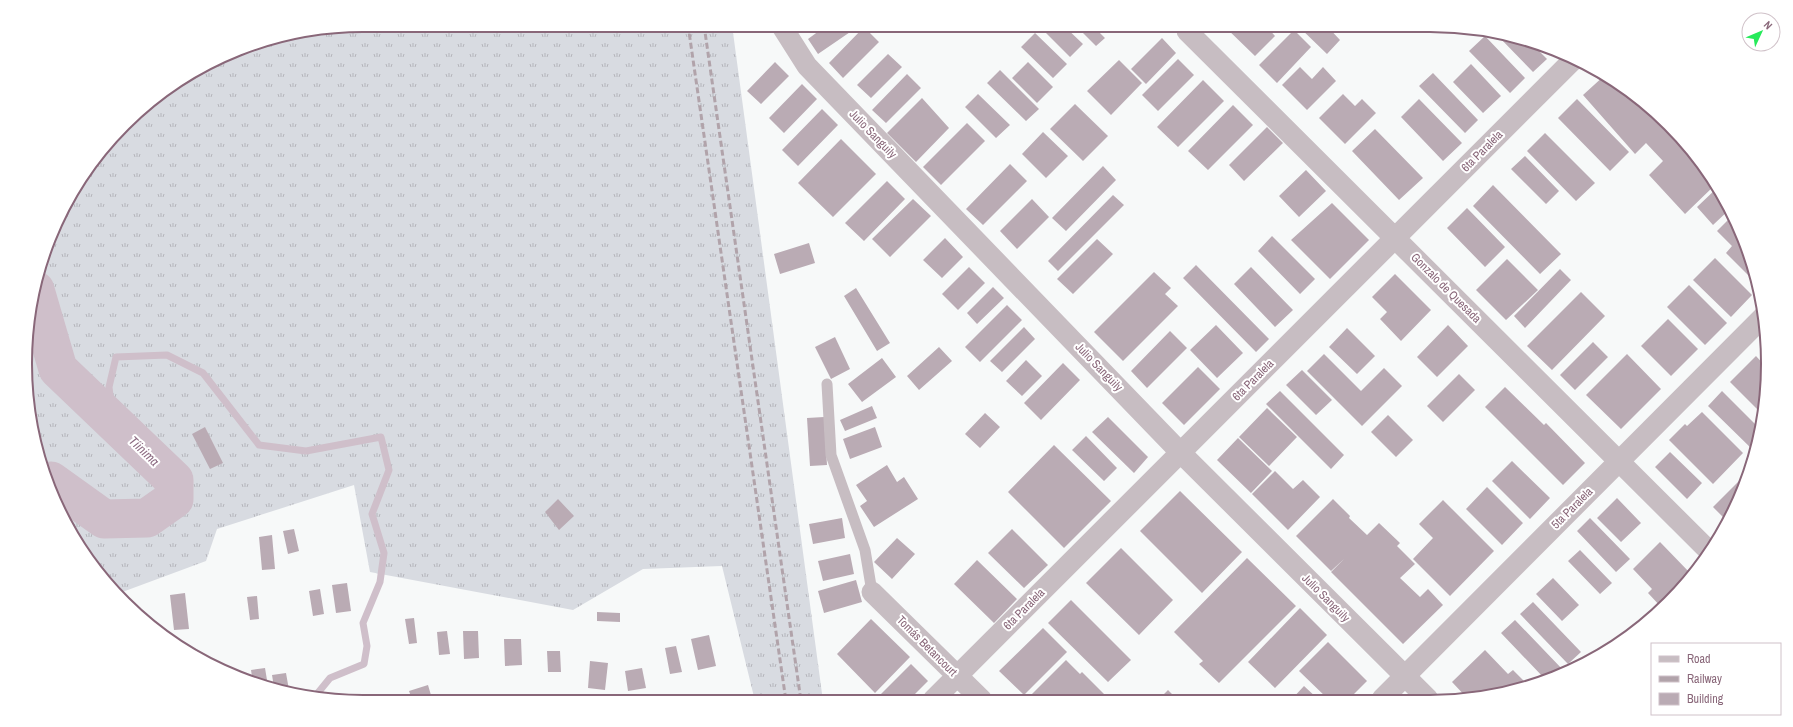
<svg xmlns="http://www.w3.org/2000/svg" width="1793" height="727" font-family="'Archivo Narrow',sans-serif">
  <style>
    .grass { fill: url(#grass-tufts) }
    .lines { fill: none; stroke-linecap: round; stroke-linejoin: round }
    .stream { stroke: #cfbfca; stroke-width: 7 }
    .river { stroke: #cfbfca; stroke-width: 39 }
    .building { fill: #baabb4 }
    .lane { stroke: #c7bdc2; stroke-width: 11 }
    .street { stroke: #c7bdc2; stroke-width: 21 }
    .rail { stroke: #b1a3aa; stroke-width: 3; stroke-dasharray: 6 3; stroke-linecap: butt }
    .labels { text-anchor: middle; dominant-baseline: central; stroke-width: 4; stroke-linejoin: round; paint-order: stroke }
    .street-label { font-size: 12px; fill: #896779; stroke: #fff }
    .water-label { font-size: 13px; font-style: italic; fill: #8b6980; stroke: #fff }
    .rim { fill: none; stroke: #896779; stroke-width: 2 }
  </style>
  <defs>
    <pattern id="grass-tufts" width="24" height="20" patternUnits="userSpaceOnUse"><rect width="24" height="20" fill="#d8dbe1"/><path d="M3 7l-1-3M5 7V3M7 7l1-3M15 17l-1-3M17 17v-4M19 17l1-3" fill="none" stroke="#b5b5bb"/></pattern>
  </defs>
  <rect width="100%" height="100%" fill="#f7f9f9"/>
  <path class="grass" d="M364,25h368l91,676h-68l-33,-135 -79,3 -70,41 -203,-38 -16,-87 -137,44 -11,32 -89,33 -8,-7 -39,-54 -39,-104 -3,-110 15,-64 27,-61 70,-85 54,-39 60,-27z"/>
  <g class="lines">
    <path class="stream" d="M113,422l-4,-35 7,-30 51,-2 36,18 56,72 47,6 75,-14 8,33 -17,44 12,39 -4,29 -17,41 4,23 -3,18 -34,14 -13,16"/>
    <path class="river" d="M35,290l23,79 116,111v19l-27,19 -43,1 -53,-38"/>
  </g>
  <path class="building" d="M827,25h27l2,3 -38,26 -10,-15z
    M1038,25h25l20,19 -13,13z
    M1075,25h17l13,13 -9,8z
    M1134,25h15l-8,7z
    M1223,25h42l10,11 -20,20z
    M1297,25h29l14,15 -13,14z
    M1334,25h14l-7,7z
    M864,27l15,15 -36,36 -14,-15z
    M1294,30l17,17 -34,36 -18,-18z
    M1035,33l32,31 -14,14 -32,-31z
    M1485,36l40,42 -15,15 -41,-42z
    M1498,36l32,6 17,17 -14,13z
    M1162,38l14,15 -30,31 -15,-15z
    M888,54l14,13 -31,31 -14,-13z
    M1178,59l16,16 -36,36 -16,-16z
    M1119,60l23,23 -31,32 -24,-24z
    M775,62l14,14 -28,28 -14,-13z
    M1028,62l25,25 -16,16 -25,-25z
    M1471,64l30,32 -18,17 -30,-31z
    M1300,67l12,12 11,-12 13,14 -29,29 -25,-25z
    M1000,70l39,39 -13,12 -39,-38z
    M1433,73l45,47 -13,13 -46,-47z
    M907,74l14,14 -35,35 -14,-13z
    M1605,75l48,34 45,48 17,28 -30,29 -36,-39 14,-14 -17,-18 -11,11 -52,-59z
    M1203,80l21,21 -46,46 -21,-20z
    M802,84l15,15 -33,34 -15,-15z
    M978,94l32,31 -14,13 -31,-31z
    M1343,94l12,12 7,-7 14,14 -31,31 -26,-26z
    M922,98l27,30 -33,34 -29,-29z
    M1419,99l43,44 -19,18 -42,-44z
    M1577,99l52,53 -19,19 -52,-53z
    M1075,104l33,32 -25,25 -33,-32z
    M1233,105l20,20 -45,45 -20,-19z
    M822,109l16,16 -40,41 -16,-16z
    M967,123l18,18 -44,44 -18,-18z
    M1267,127l16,16 -39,38 -15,-16z
    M1375,129l48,49 -24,22 -47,-49z
    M1043,132l25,24 -22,22 -24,-24z
    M1545,133l50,50 -19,18 -49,-50z
    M841,139l35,35 -43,43 -35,-34z
    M1525,156l34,35 -13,13 -35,-35z
    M1010,164l17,17 -44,44 -17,-16z
    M1103,166l13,14 -50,51 -14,-13z
    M1306,170l20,21 -27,26 -20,-21z
    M887,181l18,18 -41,42 -19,-18z
    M1493,185l68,69 -21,20 -67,-68z
    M1717,188l13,21 -17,16 -16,-18z
    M1113,195l11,10 -66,66 -10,-10z
    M913,199l18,17 -41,41 -18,-18z
    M1032,199l17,18 -32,32 -17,-18z
    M1332,203l37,37 -39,39 -39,-39z
    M1467,208l38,39 -20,20 -38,-39z
    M1733,215l23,61 2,9 -32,-32 6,-7 -15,-15z
    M1272,236l43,43 -15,15 -42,-43z
    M945,238l18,19 -21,21 -19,-18z
    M1097,239l16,15 -40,40 -16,-15z
    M809,243l6,20 -35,11 -6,-20z
    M1715,258l37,37 -21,22 -38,-37z
    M1507,259l31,31 -32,30 -30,-30z
    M1196,265l73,74 -13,13 -73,-74z
    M969,267l16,16 -27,27 -16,-16z
    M1251,267l42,43 -18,17 -41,-43z
    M1560,269l11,11 -46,48 -11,-12z
    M1154,272l17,16 -6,6 13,12 -55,55 -29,-29z
    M1395,274l36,36 -30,31 -21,-22 7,-7 -15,-15z
    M1689,285l38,38 -22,22 -38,-38z
    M993,287l11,11 -27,26 -10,-11z
    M856,288l34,55 -13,8 -33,-55z
    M1581,292l24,24 -53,54 -25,-24z
    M1007,305l15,15 -42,42 -15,-15z
    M1668,319l30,30 -27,27 -30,-30z
    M1216,325l27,28 -26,25 -27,-28z
    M1448,325l20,21 -31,31 -20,-20z
    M1024,327l11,12 -33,33 -12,-11z
    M1347,328l28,28 -18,18 -28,-27z
    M1170,331l17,17 -40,40 -16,-17z
    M835,337l15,32 -19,10 -16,-32z
    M1593,342l15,15 -33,33 -15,-15z
    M939,347l13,14 -33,29 -12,-14z
    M1324,354l37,37 23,-23 18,18 -40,40 -55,-55z
    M1627,354l34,35 -40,40 -35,-34z
    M1756,356l10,11 -3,48 -33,-33z
    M882,358l14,19 -34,25 -14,-18z
    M1026,360l16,16 -20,20 -16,-15z
    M1063,363l17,17 -39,40 -17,-17z
    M1198,367l22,22 -36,36 -22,-22z
    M1302,370l30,30 -16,15 -30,-30z
    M1459,374l16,16 -32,32 -16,-16z
    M1505,387l39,38 2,-2 39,40 -22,22 -78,-78z
    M1280,391l64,64 -13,14 -65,-65z
    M1722,391l38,38 -5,23 -47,-46z
    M872,406l5,12 -32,13 -5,-11z
    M1267,408l30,29 -28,29 -30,-29z
    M1702,412l41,41 -30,31 -44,-44 16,-16 2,2z
    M985,413l15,14 -20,21 -15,-14z
    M1388,415l25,25 -17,17 -25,-25z
    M824,417l3,48 -17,1 -3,-48z
    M1108,417l40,40 -14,16 -42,-41z
    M205,427l18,36 -13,6 -18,-35z
    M875,427l7,20 -32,12 -7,-20z
    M1086,436l31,32 -13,13 -32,-31z
    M1238,438l34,33 -21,22 -34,-33z
    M1054,445l57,56 -47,47 -56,-56z
    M1670,452l32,31 -15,16 -32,-32z
    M1512,461l38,37 -20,21 -38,-38z
    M887,465l10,17 7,-5 14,22 -44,28 -14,-21 7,-5 -11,-16z
    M1275,471l18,18 10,-9 17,17 -32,33 -36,-36z
    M1739,481l4,5 -17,34 -13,-13z
    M1487,487l36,36 -21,22 -36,-36z
    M1180,491l62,61 -40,41 -62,-62z
    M1617,498l24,25 -20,19 -24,-24z
    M558,499l16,17 -15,14 -14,-18z
    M1333,499l17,17 -1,2 18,17 12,-12 21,20 -3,3 18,18 -15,14 20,19 8,-8 15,16 -40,39 -72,-72 13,-13 -13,12 -35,-35z
    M1443,500l51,51 -44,45 -37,-37 20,-21 -14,-14z
    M842,518l3,20 -32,6 -4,-20z
    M1590,518l40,41 -14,13 -39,-41z
    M294,529l5,22 -11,3 -5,-23z
    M1012,529l36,36 -24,23 -36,-35z
    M272,535l3,34 -13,1 -3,-33z
    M897,538l18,16 -23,25 -18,-17z
    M1660,542l31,32 -29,34 -14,-15 4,-4 -19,-20z
    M1121,548l52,52 -34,35 -53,-52z
    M1580,550l32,33 -12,11 -32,-33z
    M850,554l4,20 -31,7 -5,-20z
    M1247,558l49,48 -77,77 -20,-19 4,-3 -29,-29z
    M977,560l40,39 -23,24 -40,-39z
    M1553,578l26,27 -17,16 -26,-27z
    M856,580l6,22 -38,11 -6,-22z
    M347,583l4,28 -15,2 -4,-28z
    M320,589l4,25 -11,2 -4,-25z
    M185,593l4,36 -15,1 -4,-35z
    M257,596l2,23 -9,1 -3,-23z
    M1071,600l60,60 -23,22 -60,-59z
    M1533,602l48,50 -13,12 -48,-50z
    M1300,608l27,27 -52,53 -27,-26z
    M597,612l23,1v9l-23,-1z
    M414,618l3,25 -8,1 -4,-25z
    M871,619l39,38 -35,36 -38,-39z
    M1515,620l49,51 -20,7 -43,-45z
    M1043,628l24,24 -43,43 -25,-24z
    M447,631l3,23 -11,1 -2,-23z
    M463,631h15l1,27 -15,1z
    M709,635l7,31 -18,4 -7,-31z
    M504,639h17l1,26 -17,1z
    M1328,642l39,39 -18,18h-21l-29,-28z
    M676,646l6,26 -12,2 -5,-26z
    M1485,650l23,24 5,-4 13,13 -52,16h-6l-16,-17z
    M547,651h13l1,21h-13z
    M1066,660l14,14 2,-2 26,26 -3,2h-79z
    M590,661l18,2 -3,27 -17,-2z
    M911,664l17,17 -20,20h-31l-1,-2z
    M265,668l3,18 -15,-3 -2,-13z
    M642,668l4,20 -18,3 -3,-20z
    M286,673l3,17 -15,-3 -2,-12z
    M428,685l5,17h-20l-4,-11z
    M1304,686l14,13 -27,1z
    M1168,690l10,10h-20z
    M475,694l5,8h-18z"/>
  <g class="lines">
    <path class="lane" d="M827,384l4,71 34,95 7,42"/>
    <path class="street" d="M781,25l26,41 374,387 247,246
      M1193,25l-6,6 523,521
      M872,592l110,108
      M1382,699l381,-382
      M933,700l641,-641"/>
    <path class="rail" d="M688,25l98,676
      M704,25l97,676"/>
  </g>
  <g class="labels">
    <g class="street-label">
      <text transform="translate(873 134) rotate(46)">Julio Sanguily</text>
      <text transform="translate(1482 151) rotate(-45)">6ta Paralela</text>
      <text transform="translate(1446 288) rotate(45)">Gonzalo de Quesada</text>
      <text transform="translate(1099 367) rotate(46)">Julio Sanguily</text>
      <text transform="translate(1253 380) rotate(-45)">6ta Paralela</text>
      <text transform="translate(1572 508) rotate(-45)">5ta Paralela</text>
      <text transform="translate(1326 598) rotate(45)">Julio Sanguily</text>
      <text transform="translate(1024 609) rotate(-45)">6ta Paralela</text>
      <text transform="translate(927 646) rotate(45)">Tomás Betancourt</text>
    </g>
    <g class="water-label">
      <text transform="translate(144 451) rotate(44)">Tíinima</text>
    </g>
  </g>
  <path d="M0 0H1793V727H0ZM363 32H1430A331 331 0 0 1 1761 363V364A331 331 0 0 1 1430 695H363A331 331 0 0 1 32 364V363A331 331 0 0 1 363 32Z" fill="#fff" fill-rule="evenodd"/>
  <path class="rim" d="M363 32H1430A331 331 0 0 1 1761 363V364A331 331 0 0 1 1430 695H363A331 331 0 0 1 32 364V363A331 331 0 0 1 363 32Z"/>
  <rect x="1651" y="643" width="130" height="72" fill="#ffffff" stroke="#d0c2c9"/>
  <rect x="1659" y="656" width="20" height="6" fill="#c7bdc2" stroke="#d0c2c9"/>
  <text x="1687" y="663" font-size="12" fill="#896779">Road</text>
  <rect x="1659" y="676" width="20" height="6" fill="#b1a3aa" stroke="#d0c2c9"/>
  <text x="1687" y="683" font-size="12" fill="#896779">Railway</text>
  <rect x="1659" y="693" width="20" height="12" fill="#baabb4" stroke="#d0c2c9"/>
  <text x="1687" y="703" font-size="12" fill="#896779">Building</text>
  <g transform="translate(1761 32) rotate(46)"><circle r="19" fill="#ffffff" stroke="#d0c2c9"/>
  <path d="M0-3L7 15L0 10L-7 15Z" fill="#26ea5a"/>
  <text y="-6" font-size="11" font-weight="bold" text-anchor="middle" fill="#896779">N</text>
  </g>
</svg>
